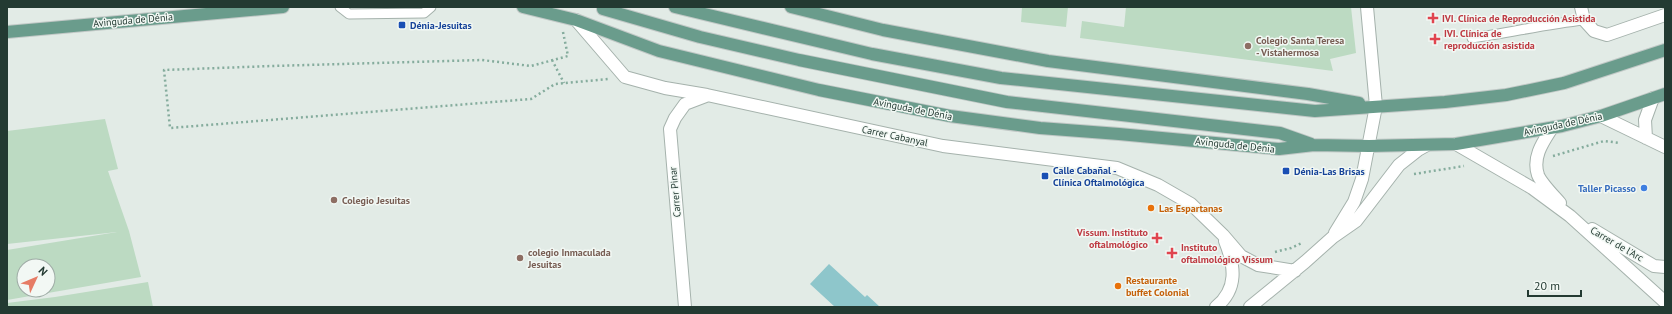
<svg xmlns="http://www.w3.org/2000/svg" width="1672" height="314" font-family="'PT Sans',sans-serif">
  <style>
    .green { fill: #bcdac2; fill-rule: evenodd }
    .water { fill: #8ec6cb }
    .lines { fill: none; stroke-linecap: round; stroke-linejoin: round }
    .lane-casing { stroke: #a5b2ac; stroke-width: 11 }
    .street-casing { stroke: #a5b2ac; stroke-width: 14 }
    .primary-casing { stroke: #c1c8c6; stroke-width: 14 }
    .path { stroke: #85ac9d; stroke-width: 2.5; stroke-dasharray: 2 3; stroke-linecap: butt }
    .lane { stroke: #fff; stroke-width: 9 }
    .street { stroke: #fff; stroke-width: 12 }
    .primary { stroke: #6a9c8c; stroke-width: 12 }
    .health-dot { fill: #e0444e; stroke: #f2f8f4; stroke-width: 1.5 }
    .transit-dot { fill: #1a4fb4; stroke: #f2f8f4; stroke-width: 1.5 }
    .education-dot { fill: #8d6e63; stroke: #f2f8f4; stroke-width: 1.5 }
    .shop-dot { fill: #3f7fe0; stroke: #f2f8f4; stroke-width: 1.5 }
    .food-dot { fill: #e8710a; stroke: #f2f8f4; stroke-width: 1.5 }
    .labels { text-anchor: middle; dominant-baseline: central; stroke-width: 3; stroke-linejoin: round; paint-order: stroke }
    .health-label { font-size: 10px; font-weight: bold; fill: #be3a42; stroke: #f2f8f4; text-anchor: start }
    .street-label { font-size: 10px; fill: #233a32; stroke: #f2f8f4 }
    .transit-label { font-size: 10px; font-weight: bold; fill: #164399; stroke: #f2f8f4; text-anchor: start }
    .education-label { font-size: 10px; font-weight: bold; fill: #785e54; stroke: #f2f8f4; text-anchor: start }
    .shop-label { font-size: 10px; font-weight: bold; fill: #366cbe; stroke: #f2f8f4; text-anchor: end }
    .food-label { font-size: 10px; font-weight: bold; fill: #c56008; stroke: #f2f8f4; text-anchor: start }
  </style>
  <rect width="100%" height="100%" fill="#e2ebe6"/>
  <path class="green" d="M1022,7h46l-2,20 -45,-5z
    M1126,7h225l5,46 -26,6 3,12 -253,-33 2,-17 42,6z
    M105,119l13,50 -10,2 21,60 12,46 -134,23v-50l110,-18 -110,12v-113zM24,266h24v24h-24z
    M148,282l5,25h-146v-4l48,-6z"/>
  <path class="water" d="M829,264l36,33 2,-2 13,12h-45l-25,-23z"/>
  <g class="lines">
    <defs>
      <path id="lane" d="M340,7l9,7 75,-1 7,-6
        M1472,38c37,-5 74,-14 112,-18"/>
      <path id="street" d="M1581,7l3,13 10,11 13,4 58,-20
        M576,20l49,57 40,11 42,7 236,51 174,22 41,17 33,19 32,31 18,21 17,9 37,6
        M1601,116l64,31
        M1552,128c-9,14 -20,29 -14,47 3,8 16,21 22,28
        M1646,138l-1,-18 8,-22
        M1456,144l76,44 38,28 95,86
        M1592,229l62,37 11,1
        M1335,233l19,-31 8,-23 14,-73 -9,-99
        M685,307l-15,-178 5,-11 10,-14 21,-8
        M1216,307c22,-18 19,-41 9,-66
        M1250,307l55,-45 28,-25 23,-16 43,-56 19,-15 9,-5"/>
      <path id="primary" d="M523,7l53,13 83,31 160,39 131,26 90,12 79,6 160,15 35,-4 55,1 87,-2 106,-18 39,-10 64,-22
        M675,7l197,47 129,24 314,33 130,-9 61,-7 58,-12 101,-33
        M791,7l92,23 165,31 260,33 51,9
        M603,9l97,28 99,23 208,42 273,31 31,11
        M7,32l276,-25"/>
    </defs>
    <use href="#lane" class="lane-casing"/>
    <use href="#street" class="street-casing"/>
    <use href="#primary" class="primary-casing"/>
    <path class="path" d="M563,32l5,24 -37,10 -49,-6 -210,6 -108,4 6,58 361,-29 24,-15 53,-5
      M552,60l12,23
      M1553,156l51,-15 16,2
      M1414,174l50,-8
      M1275,252l16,-4 11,-5 1,1"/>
    <use href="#lane" class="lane"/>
    <use href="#street" class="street"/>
    <use href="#primary" class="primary"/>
  </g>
  <g class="health-dot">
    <path d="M1431 12h4v4h4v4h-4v4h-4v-4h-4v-4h4z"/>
    <path d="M1433 33h4v4h4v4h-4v4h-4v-4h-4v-4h4z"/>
    <path d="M1155 232h4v4h4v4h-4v4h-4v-4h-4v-4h4z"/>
    <path d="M1170 247h4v4h4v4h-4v4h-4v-4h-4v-4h4z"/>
  </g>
  <g class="transit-dot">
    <rect x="398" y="21" width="8" height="8" rx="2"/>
    <rect x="1282" y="167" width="8" height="8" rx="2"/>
    <rect x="1041" y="172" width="8" height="8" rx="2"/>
  </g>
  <g class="education-dot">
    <circle cx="1248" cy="46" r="4"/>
    <circle cx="334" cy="200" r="4"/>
    <circle cx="520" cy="258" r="4"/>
  </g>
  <circle class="shop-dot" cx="1644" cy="188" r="4"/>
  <g class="food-dot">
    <circle cx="1151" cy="208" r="4"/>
    <circle cx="1118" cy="286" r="4"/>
  </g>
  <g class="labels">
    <g class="health-label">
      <text x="1442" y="18">IVI. Clínica de Reproducción Asistida</text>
      <text x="1444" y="33">IVI. Clínica de<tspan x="1444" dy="12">reproducción asistida</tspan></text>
      <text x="1148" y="232" text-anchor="end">Vissum. Instituto<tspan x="1148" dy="12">oftalmológico</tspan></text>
      <text x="1181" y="247">Instituto<tspan x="1181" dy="12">oftalmológico Vissum</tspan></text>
    </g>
    <g class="street-label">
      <text transform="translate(133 20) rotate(-5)">Avinguda de Dénia</text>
      <text transform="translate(913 109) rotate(11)">Avinguda de Dénia</text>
      <text transform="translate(1563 124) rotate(-12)">Avinguda de Dénia</text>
      <text transform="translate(895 136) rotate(12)">Carrer Cabanyal</text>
      <text transform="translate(1235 145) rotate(6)">Avinguda de Dénia</text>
      <text transform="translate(675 192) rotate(-95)">Carrer Pinar</text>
      <text transform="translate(1617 244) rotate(30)">Carrer de l'Arc</text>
    </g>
    <g class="transit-label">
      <text x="410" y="25">Dénia-Jesuitas</text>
      <text x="1053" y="170">Calle Cabañal -<tspan x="1053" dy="12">Clínica Oftalmológica</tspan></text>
      <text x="1294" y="171">Dénia-Las Brisas</text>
    </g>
    <g class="education-label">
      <text x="1256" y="40">Colegio Santa Teresa<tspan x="1256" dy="12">- Vistahermosa</tspan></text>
      <text x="342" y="200">Colegio Jesuitas</text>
      <text x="528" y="252">colegio Inmaculada<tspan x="528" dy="12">Jesuitas</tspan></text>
    </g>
    <g class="shop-label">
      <text x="1636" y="188">Taller Picasso</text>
    </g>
    <g class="food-label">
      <text x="1159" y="208">Las Espartanas</text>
      <text x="1126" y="280">Restaurante<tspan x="1126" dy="12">buffet Colonial</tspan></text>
    </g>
  </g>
  <rect width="1672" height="314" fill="none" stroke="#233a32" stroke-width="16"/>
  <g transform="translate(36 278) rotate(46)"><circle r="19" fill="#f2f8f4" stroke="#9faca6"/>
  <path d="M0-3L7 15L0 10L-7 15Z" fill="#e67c65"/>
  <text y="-6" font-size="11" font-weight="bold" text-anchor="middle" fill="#233a32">N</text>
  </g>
  <path d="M1528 290v6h53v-6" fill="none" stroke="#233a32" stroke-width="2"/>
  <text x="1534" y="290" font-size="12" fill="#233a32" stroke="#f2f8f4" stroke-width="3" paint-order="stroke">20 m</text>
</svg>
